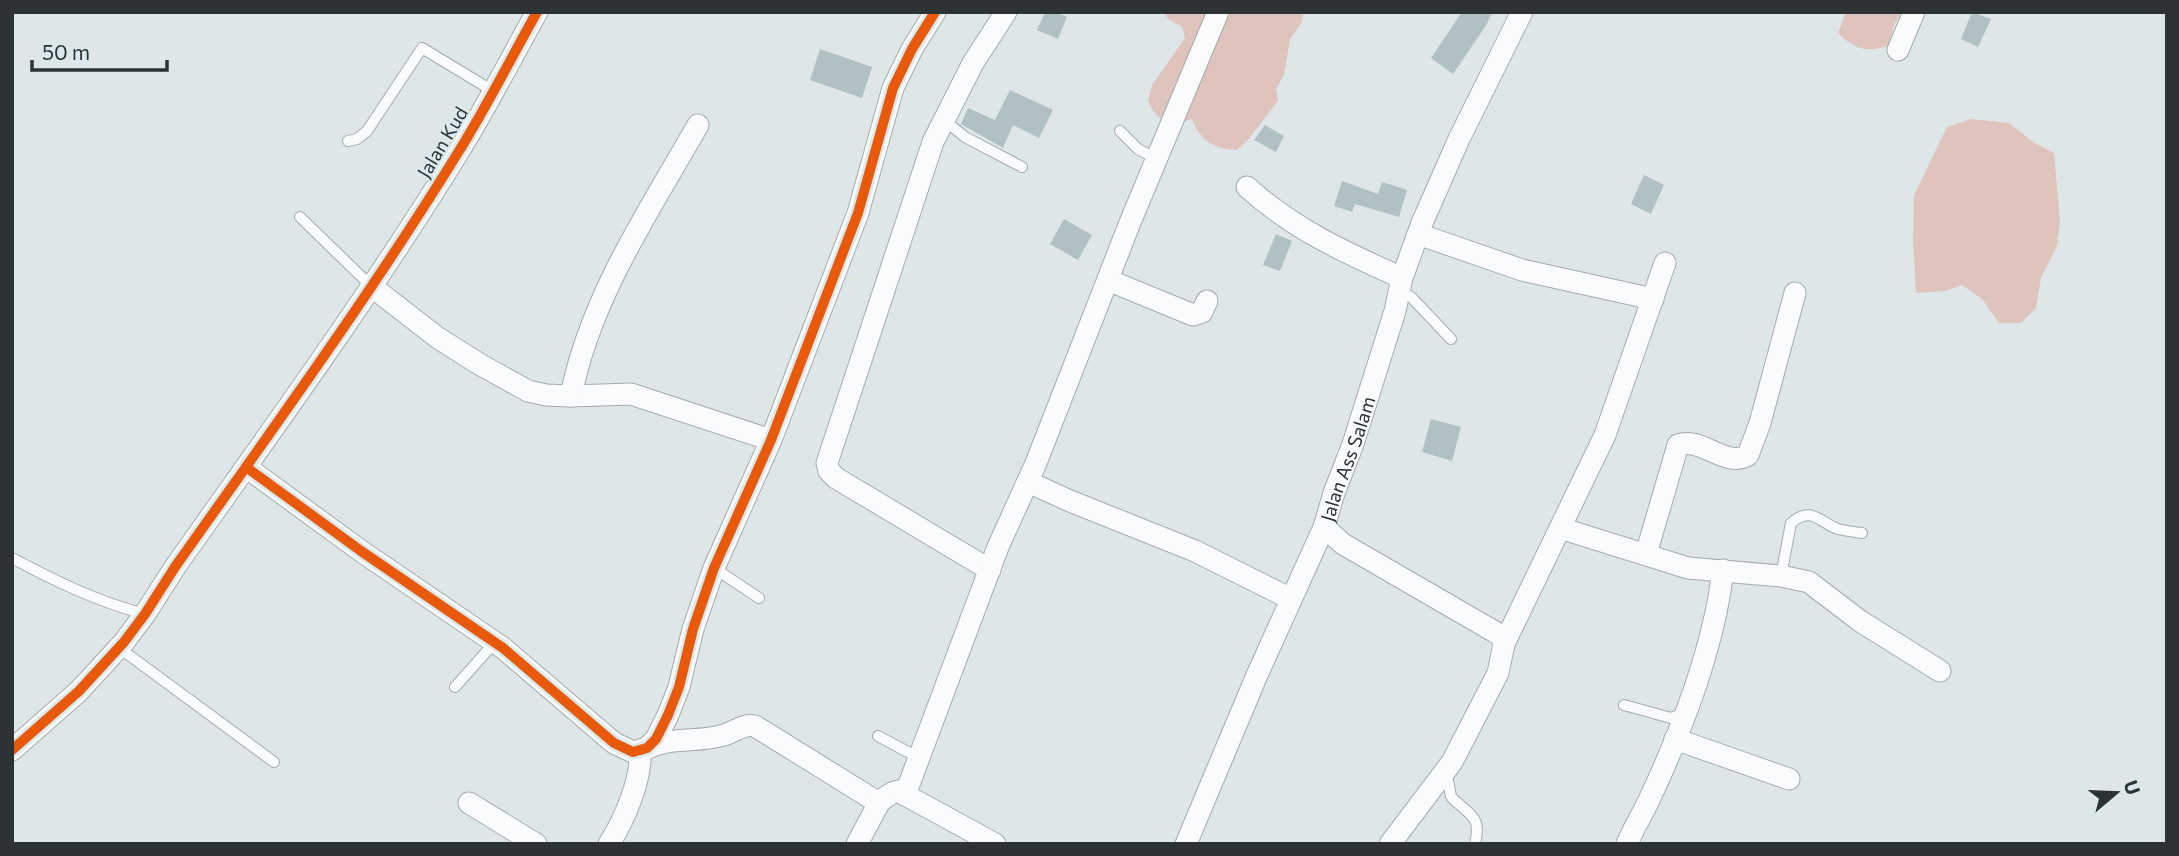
<svg xmlns="http://www.w3.org/2000/svg" width="2179" height="856" font-family="Commissioner,sans-serif">
  <style>
    .forest { fill: #dec4bc }
    .building { fill: #b0c0c3 }
    .lines { fill: none; stroke-linecap: round; stroke-linejoin: round }
    .lane-casing { stroke: #a5abac; stroke-width: 12 }
    .street-casing { stroke: #a5abac; stroke-width: 23 }
    .lane { stroke: #fafbfc; stroke-width: 10 }
    .street { stroke: #fafbfc; stroke-width: 21 }
    .cycleway-casing { stroke: #dae9ec; stroke-width: 15 }
    .cycleway { stroke: #e8590c; stroke-width: 10 }
    .labels { text-anchor: middle; dominant-baseline: central; stroke-width: 5; stroke-linejoin: round; paint-order: stroke }
    .street-label { font-size: 19px; fill: #2d3334; stroke: #dae9ec }
  </style>
  <rect width="100%" height="100%" fill="#dee6e8"/>
  <path class="forest" d="M1164,12h139l-1,10 -12,17 -6,36 -8,14 2,12 -31,40 -10,9c-23,-1 -37,-9 -45,-31 -22,8 -35,3 -44,-18l4,-16 33,-47 -3,-11 -14,-8z
    M1846,12h55l-8,15 -3,18c-23,8 -34,5 -52,-12z
    M1971,119l38,4 24,19 21,11 6,68 -3,25 -16,32 -5,30 -15,15h-22l-17,-24 -20,-14 -16,6 -30,2 -3,-52 1,-46 33,-68z"/>
  <path class="building" d="M1045,12h11l11,5 -9,22 -21,-9z
    M1462,12h30l-5,12 -34,50 -22,-16z
    M1972,12l19,7 -13,28 -17,-8z
    M820,49l52,18 -10,31 -52,-18z
    M1010,90l43,20 -14,28 -26,-13 -10,23 -42,-24 7,-16 27,12z
    M1265,125l19,11 -8,16 -22,-12z
    M1644,175l20,10 -13,29 -20,-10z
    M1342,181l36,13 4,-12 25,8 -8,27 -44,-13 -3,8 -18,-6z
    M1064,219l28,16 -14,25 -28,-16z
    M1276,234l16,7 -12,30 -17,-6z
    M1431,419l30,8 -9,34 -30,-9z"/>
  <g class="lines">
    <defs>
      <path id="lane" d="M943,119l22,18 57,30
        M1120,131l18,18 19,10
        M348,141l9,-2 10,-8 55,-83 71,43
        M300,217l71,69
        M1400,290l11,7 40,42
        M12,558c43,23 86,44 133,56
        M714,568l45,30
        M1781,576l10,-53c21,-18 29,0 47,6 8,2 16,3 24,4
        M118,647l156,115
        M455,687l40,-45
        M1624,705l47,13 14,-5
        M878,736l41,22
        M1443,774c8,8 5,12 8,22 2,4 5,6 8,8 17,15 21,17 16,40"/>
      <g id="street">
        <path d="M1898,50l16,-38"/>
        <path d="M1247,187c46,42 99,66 155,91"/>
        <path d="M1418,234l104,36 131,29"/>
        <path d="M1108,280l85,35 9,-3 5,-11"/>
        <path d="M371,286l67,52 43,27 47,26 18,4 25,1 60,-2 140,46"/>
        <path d="M571,396c19,-98 78,-185 127,-271"/>
        <path d="M246,467l115,84 142,97 111,95 19,9 14,-4 9,-9 12,-24 11,-28 14,-58 21,-61 57,-128 87,-227 35,-125 19,-39 23,-37"/>
        <path d="M1028,482l42,19 125,50 96,48"/>
        <path d="M1324,527l19,17 152,88 6,4 3,8 -6,29 -46,89 -62,82"/>
        <path d="M1560,528l128,40 93,8 28,6 51,39 80,50"/>
        <path d="M1646,554l32,-109c23,-9 48,24 70,10l12,-32 35,-130"/>
        <path d="M990,570l-154,-92 -7,-7 -2,-8 106,-321 40,-79 33,-51"/>
        <path d="M1504,644l101,-209 60,-172"/>
        <path d="M1675,739l114,40"/>
        <path d="M647,748c28,-12 50,-5 77,-13 11,-3 20,-12 31,-9l119,74 6,1 12,-8 6,-2 97,53"/>
        <path d="M12,750l67,-59 45,-49 21,-28 30,-47c97,-137 196,-273 284,-416 28,-45 52,-93 78,-139"/>
        <path d="M905,795l93,-248 38,-84 95,-243 87,-208"/>
        <path d="M469,803l67,41"/>
        <path d="M609,844c15,-24 33,-64 31,-93"/>
        <path d="M857,844l23,-43"/>
        <path id="s1" d="M1186,844l71,-169 67,-148 10,-34 19,-49 42,-133 7,-33 20,-55 37,-84 63,-127"/>
        <path d="M1627,844c6,-15 15,-29 22,-44 33,-70 65,-152 74,-230"/>
      </g>
    </defs>
    <use href="#lane" class="lane-casing"/>
    <use href="#street" class="street-casing"/>
    <use href="#lane" class="lane"/>
    <use href="#street" class="street"/>
    <defs>
      <path id="cycleway" d="M246,467l115,84 142,97 111,95 19,9 14,-4 9,-9 12,-24 11,-28 14,-58 21,-61 57,-128 87,-227 35,-125 19,-39 23,-37
        M12,750l67,-59 45,-49 21,-28 30,-47c97,-137 196,-273 284,-416 28,-45 52,-93 78,-139"/>
    </defs>
    <use href="#cycleway" class="cycleway-casing"/>
    <use href="#cycleway" class="cycleway"/>
  </g>
  <g class="labels">
    <g class="street-label">
      <text transform="translate(442 142) rotate(-59)">Jalan Kud</text>
      <text stroke="none"><textPath href="#s1" startOffset="418">Jalan Ass Salam</textPath></text>
    </g>
  </g>
  <rect width="2179" height="856" fill="none" stroke="#2d3334" stroke-width="28"/>
  <g transform="translate(2116 793) rotate(71)" stroke="#dae9ec" stroke-width="5" paint-order="stroke">
  <path d="M0-5L12 26L0 18L-12 26Z" fill="#2d3334"/>
  <text y="-10" font-size="19" font-weight="bold" text-anchor="middle" fill="#2d3334">U</text>
  </g>
  <path d="M32 60v10h135v-10" fill="none" stroke="#2d3334" stroke-width="3.5"/>
  <text x="42" y="60" font-size="21" fill="#2d3334" stroke="#dae9ec" stroke-width="5" paint-order="stroke">50 m</text>
</svg>
